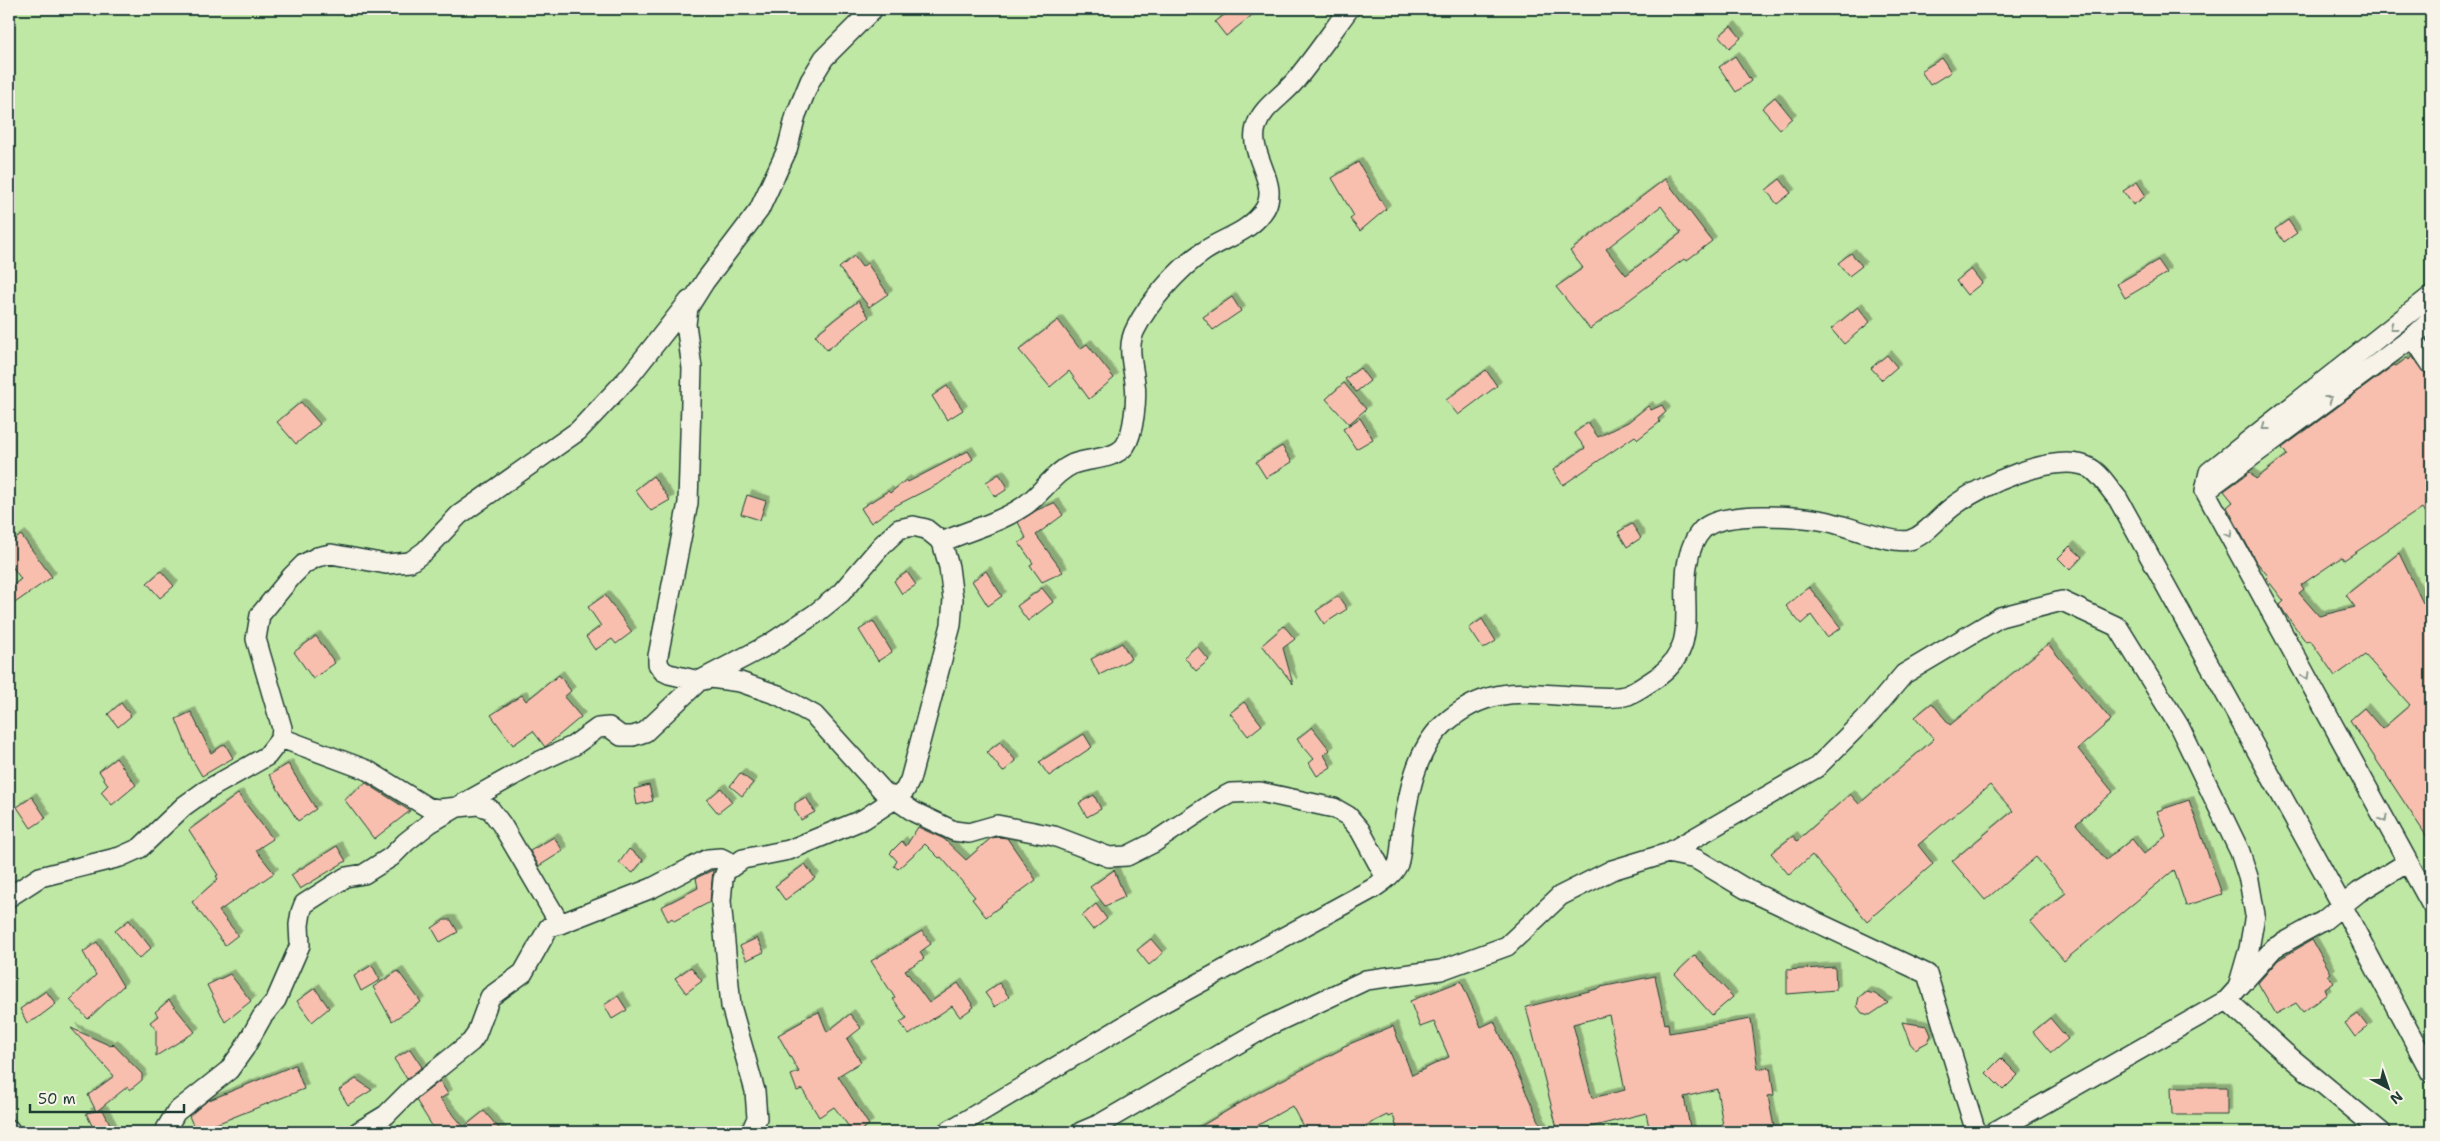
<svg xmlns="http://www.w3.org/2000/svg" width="2440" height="1141" font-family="'Shantell Sans',sans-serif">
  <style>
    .green { fill: #bfe8a4; stroke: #6f926c }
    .building { fill: #f8bfae; stroke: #1f3d34; fill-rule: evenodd; filter: url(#shadow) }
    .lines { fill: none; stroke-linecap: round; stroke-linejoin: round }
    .minor-casing { stroke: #1f3d34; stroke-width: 22 }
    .minor { stroke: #f7f3e8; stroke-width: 19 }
    .oneway { stroke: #8b988e }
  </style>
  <defs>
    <filter id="shadow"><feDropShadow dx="4.5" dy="-4.5" stdDeviation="0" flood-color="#0004"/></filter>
  </defs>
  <rect width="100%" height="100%" fill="#f7f3e8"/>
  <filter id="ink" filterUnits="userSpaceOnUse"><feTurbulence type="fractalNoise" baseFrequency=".02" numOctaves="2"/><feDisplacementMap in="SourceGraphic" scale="10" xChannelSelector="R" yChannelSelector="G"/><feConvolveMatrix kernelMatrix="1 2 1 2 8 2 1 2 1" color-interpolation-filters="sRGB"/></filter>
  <g filter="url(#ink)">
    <path class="green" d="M9,9h2422v1123h-2422z"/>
    <path class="building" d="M1232,9h28l-34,27 -11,-14z
      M1731,26l10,12 -12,10 -10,-12z
      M1735,56l16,25 -15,11 -17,-25z
      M1942,58l9,14 -21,13 -9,-14z
      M1775,97l17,21 -12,11 -18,-21z
      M1358,162l28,47 -26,22 -10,-12 4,-3 -22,-38z
      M1665,179l47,62 -26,20 -2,-2 -94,70 -34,-42 27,-19 -13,-17zM1661,206l20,27 -55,42 -20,-26z
      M1780,179l11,14 -14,11 -11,-14z
      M2137,182l9,14 -13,9 -10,-14z
      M2288,220l9,13 -13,9 -9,-13z
      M1851,253l11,13 -13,10 -11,-13z
      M854,256l8,11 5,-4 21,31 -19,13 -30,-39z
      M2158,260l9,13 -42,25 -8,-14z
      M1971,269l11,14 -15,12 -11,-14z
      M1232,297l9,14 -28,19 -10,-13z
      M858,301l11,16 -42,33 -12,-15z
      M1858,307l12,15 -26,22 -13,-15z
      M1058,320l22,29 7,-5 27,34 -25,21 -20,-28 -19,16 -31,-37z
      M1887,355l10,12 -15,13 -11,-12z
      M2412,356l10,15 9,4v147l-9,-14 -78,52 -2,-3 -41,28 3,4 -5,4 20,23 36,-9 -9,-12 53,-42 24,50 8,-6v246l-81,-123 14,-12 18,21 28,-24 -45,-50 -30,21 -25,-36 -4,2 -22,-30 -4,-7 4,-4 -18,-23 2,-2 -13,-16 -28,-53 6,-5 -9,-11 26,-19 6,7 31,-24 -5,-7 112,-83 2,1 11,-8 2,2z
      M1360,368l10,13 -14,11 -11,-13z
      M1486,370l11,16 -39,29 -12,-15z
      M1344,383l22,26 -17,15 -23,-25z
      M947,386l16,24 -16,10 -15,-24z
      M301,402l19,22 -24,20 -19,-22z
      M1662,405l4,7 -8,7 2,3 -22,17 -3,-3 -72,49 -10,-15 32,-22 -11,-15 14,-10 10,14 30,-15 20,-16 3,4z
      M1360,418l13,21 -17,10 -13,-20z
      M1282,446l10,16 -26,16 -10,-16z
      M968,451l5,8 -33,24 -45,23 -24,17 -7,-10 -3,-5 27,-17 2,2 16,-13 2,2z
      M999,474l7,10v6l-11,7 -9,-15z
      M653,476l17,24 -19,11 -16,-21z
      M747,495l19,6 -6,19 -19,-6z
      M1054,503l9,12 -27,20 27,37 -21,10 -12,-17 3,-2 -14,-20 7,-5 -8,-16 19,-12z
      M1632,524l9,14 -14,9 -9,-15z
      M21,535l31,42 -43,30v-18l12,-10 -12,-17v-18z
      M2070,546l12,11 -12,13 -12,-12z
      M161,571l13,15 -14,12 -13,-15z
      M986,571l16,25 -14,10 -16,-25z
      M907,572l9,13 -14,9 -8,-13z
      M1809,587l32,41 -14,9 -16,-22 -10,9 -15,-18z
      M1042,588l11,14 -25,19 -11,-15z
      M605,595l27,37 -16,12 -4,-5 -17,11 -9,-13 15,-11 -13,-19z
      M1338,596l9,13 -23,15 -8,-13z
      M1482,619l14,22 -13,8 -14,-21z
      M873,621l19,31 -14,9 -19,-31z
      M1284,626l11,13 -12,9 10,36 -31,-39z
      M316,636l19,27 -22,16 -19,-27z
      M1122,643l9,16 -32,16 -8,-16z
      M2048,644l63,76 -33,29 35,43 -37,32 30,36 26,-21 12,15 22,-18 -9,-25 32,-11 33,94 -36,12 -12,-36 -110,91 -34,-40 36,-28 -30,-36 -51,43 -33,-39 61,-50 -23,-26 -72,60 15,19 -66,57 -55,-66 -23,20 -18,-22 22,-17 4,5 53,-47 9,10 75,-65 -19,-22 17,-14 18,22z
      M1197,646l12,14 -13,11 -12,-14z
      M559,675l12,16 -7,6 17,20 -36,30 -12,-16 -20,14 -22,-30 31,-20 4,6z
      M1244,702l18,23 -14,11 -18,-23z
      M121,703l10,13 -13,11 -10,-13z
      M191,712l20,41 14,-9 8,14 -31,18 -10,-17 -16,-40z
      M1312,727l18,23 -6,5 7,12 -14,9 -8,-13 5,-4 -17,-20z
      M1084,734l8,13 -43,29 -10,-14z
      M1000,742l16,19 -13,11 -16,-20z
      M116,758l20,27 -24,20 -11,-13 7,-7 -9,-14z
      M288,764l28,45 -18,12 -29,-46z
      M740,773l13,10 -11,13 -12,-10z
      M366,783l44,28 -36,28 -30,-40z
      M649,785l4,16 -16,4 -3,-16z
      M721,788l11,14 -14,11 -11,-13z
      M238,794l35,45 -17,11 18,23 -55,38 19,24 -13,10 -33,-43 26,-23 -2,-3 2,-1 -29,-45z
      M1094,795l7,14 -14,8 -8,-14z
      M32,797l14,21 -15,10 -14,-21z
      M806,797l9,15 -14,8 -6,-10v-7z
      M918,827l26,12 22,21 25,-22 7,-1 9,1 29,42 -50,37 -14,-18 3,-2 -34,-40 -2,1 -14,-14 -27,25 -4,-3 3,-5 -7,-8 12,-12 4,5z
      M554,837l9,14 -24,15 -9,-15z
      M337,846l9,15 -46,28 -9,-14z
      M629,849l14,11 -10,13 -14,-10z
      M805,864l10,14 -30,22 -10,-14z
      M713,870l-3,32 -36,19 -2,-3 -4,3 -7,-14 37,-19 -2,-10z
      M1114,870l11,27 -20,9 -15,-19z
      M1096,904l11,15 -14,11 -11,-14z
      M129,920l22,28 -12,11 -24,-28z
      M444,920h7l7,12 -18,10 -8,-14z
      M922,931l9,13 -11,8 4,7 -19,11 24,33 29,-20 16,24 -14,10 -8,-11 -43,29 -9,-13 7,-4 -14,-19 2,-1 -24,-37z
      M757,938l7,14 -17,8 -7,-14z
      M1151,939l12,14 -14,12 -12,-15z
      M2312,940l19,33 -3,2 6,8 -9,6 2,5 -24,18 -7,-9 -20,11 -18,-31 20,-23z
      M97,942l26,44 -35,33 -18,-19 26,-25 -13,-23z
      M1695,955l38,42 -21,18 -37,-41z
      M372,965l8,15 -19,11 -7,-15z
      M691,967l11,14 -16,12 -11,-15z
      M1835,967l1,23 -49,4v-24z
      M398,971l23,31 -29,19 -19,-34z
      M230,974l21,27 -26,21 -18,-37z
      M1655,976l10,48 3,-1 1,10 82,-14 7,50 12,-2 4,28 -6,1 7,36h-51l-7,-43 -33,8 7,35h-41l-4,-19 -75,19h-13l-32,-125 75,-19v-1zM1609,1015l16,75 -33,8 -19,-74z
      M1461,981l20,46 13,-6 50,111h-146l-5,-17 -5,2 -1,-2 -34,17h-47l-14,-26 -46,26h-55l68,-40 83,-43v-2l51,-21 19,49 37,-18 -15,-35 -14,5 -10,-26z
      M999,983l10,14 -14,10 -10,-14z
      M315,988l14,20 -17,14 -15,-21z
      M46,991l10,13 -20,15 -9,4 -7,-14z
      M1866,992l9,2 13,9 -18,12 -8,-2 -5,-7 2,-9z
      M618,996l9,14 -15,9 -8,-14z
      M169,1000l26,32 -39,24v-26l-6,-8 8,-6 -3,-4z
      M819,1012l8,20 23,-18 11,14 -14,11 14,23 -23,14 31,49 -11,7h-5l-19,-25 -15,10 -17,-28 -5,2 -6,-16 8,-3 -21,-37 25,-14 -1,-2z
      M2358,1014l10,13 -13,10 -10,-14z
      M2050,1018l18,21 -17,14 -18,-21z
      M1902,1022l25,4 4,9 -3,7 -13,7 -5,-6z
      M71,1028l40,18 2,-2 29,30v6l-12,10 -3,-3 -30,24 6,-1 11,22h-19l-9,-19 10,-2 -8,-16 26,-19z
      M410,1049l12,18 -15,12 -13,-20z
      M2001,1058l17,17 -15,15 -17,-17z
      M295,1065l9,24 -108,43 -7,-16 18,-15z
      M356,1079l16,11 -24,15 -9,-15z
      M440,1081l8,13 -8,5 24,28 20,-16 18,21h-66l-20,-32z
      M2171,1087h56v28h-55z"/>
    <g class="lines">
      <defs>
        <path id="minor" d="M873,9l-49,49 -14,23 -14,34 -9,35 -28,60 -54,71 -17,27 -2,16 6,44 -4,135 -30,153v8l5,7 6,3 30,7 12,-3 29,4 38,13 36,20 69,76 31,21 40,19 15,2 28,-8 57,11 55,21 18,-1 26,-13 63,-42 15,-8 29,-1 74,16 14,8 12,14 26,48
          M2431,296l-222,176 -4,19 226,413
          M2413,337l18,27
          M2205,491l208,-154 18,-17
          M942,542c27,-12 57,-19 82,-36 18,-12 29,-33 49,-42 15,-6 41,-4 52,-18 9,-13 12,-48 10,-63 -2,-19 -9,-37 1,-55 13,-26 43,-60 67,-76 20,-14 43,-18 59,-39 22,-27 -15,-57 -6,-86 6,-20 26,-30 39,-46 19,-23 36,-48 54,-72
          M281,738l86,32 60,37 12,2 39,-4 12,4 12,16 58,99 92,-36 56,-29 13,-1 12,6
          M1668,853l28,6 50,30 181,85 49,158
          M9,897l31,-20 80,-20 20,-9 44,-42 21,-15 62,-35 14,-18 1,-10 -26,-89 4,-24 32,-39 12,-12 13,-7 14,-3 55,10 24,-2 15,-11 34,-36 119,-84 51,-54 60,-76
          M2227,1000l57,52 97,80
          M9,1129l2,3
          M167,1132l-1,-3 10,-17 53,-42 15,-21 18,-32 14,-17 24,-55 -1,-20 2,-13 3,-8 42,-27 18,-3 27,-17 15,-15 24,-19 29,-17 77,-43 37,-17 25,-18 11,-1 12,9h12l12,-4 54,-51 69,-36 47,-31 26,-21 41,-48 17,-16 14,-3 13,3 16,13 7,25 4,32 -2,26 -41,155 -5,10 -9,8 -32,21 -75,31 -46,9 -17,12 -3,8 -2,22 10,105 24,85 2,27 -6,14
          M358,1132l28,-17 25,-25 60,-48 5,-7 14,-38 33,-24 26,-46 11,-3
          M947,1132l214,-128 211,-115c9,-6 21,-14 26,-25 3,-9 3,-21 4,-31 6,-36 13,-83 42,-109 49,-44 89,-28 148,-27 11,0 25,2 36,-2 11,-5 21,-12 31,-19 40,-31 22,-66 28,-110 2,-13 6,-27 16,-37 21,-19 95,-13 122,-8 20,4 68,24 85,19 16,-5 28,-22 41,-32 27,-22 106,-58 139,-40 11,6 20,22 28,31l225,408 88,166
          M1081,1132l19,-8 168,-98 98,-46 75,-10 66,-24 53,-50 52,-26 56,-17 148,-85 55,-55 33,-39 96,-57 62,-16 56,26 61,99 61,126 9,28 6,35 -6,34 -11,38
          M1994,1132l233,-132 47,-52 49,-27 36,-29 49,-30"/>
      </defs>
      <use href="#minor" class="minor-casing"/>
      <use href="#minor" class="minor"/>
    </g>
    <defs><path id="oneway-chevron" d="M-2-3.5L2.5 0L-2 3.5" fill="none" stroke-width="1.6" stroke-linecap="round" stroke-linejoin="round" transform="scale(1.25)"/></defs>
    <g class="oneway">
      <use href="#oneway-chevron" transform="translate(2393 327) rotate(142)"/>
      <use href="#oneway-chevron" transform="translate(2329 399) rotate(-37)"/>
      <use href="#oneway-chevron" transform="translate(2265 427) rotate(142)"/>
      <use href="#oneway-chevron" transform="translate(2229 534) rotate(61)"/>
      <use href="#oneway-chevron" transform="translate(2306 676) rotate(61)"/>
      <use href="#oneway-chevron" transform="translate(2384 819) rotate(61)"/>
    </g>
  </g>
  <rect width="2440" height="1141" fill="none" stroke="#f7f3e8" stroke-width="30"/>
  <rect x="15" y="15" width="2410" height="1111" fill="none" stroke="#1f3d34" stroke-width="2" filter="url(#ink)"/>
  <g transform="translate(2388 1088) rotate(140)" stroke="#f7f3e8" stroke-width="4" paint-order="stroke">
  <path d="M0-4L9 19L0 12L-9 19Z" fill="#1f3d34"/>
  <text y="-8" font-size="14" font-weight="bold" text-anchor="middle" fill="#1f3d34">N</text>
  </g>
  <path d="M30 1104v8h154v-8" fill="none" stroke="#1f3d34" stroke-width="2.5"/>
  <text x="38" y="1104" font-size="15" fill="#1f3d34" stroke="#f7f3e8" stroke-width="4" paint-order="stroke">50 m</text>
</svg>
